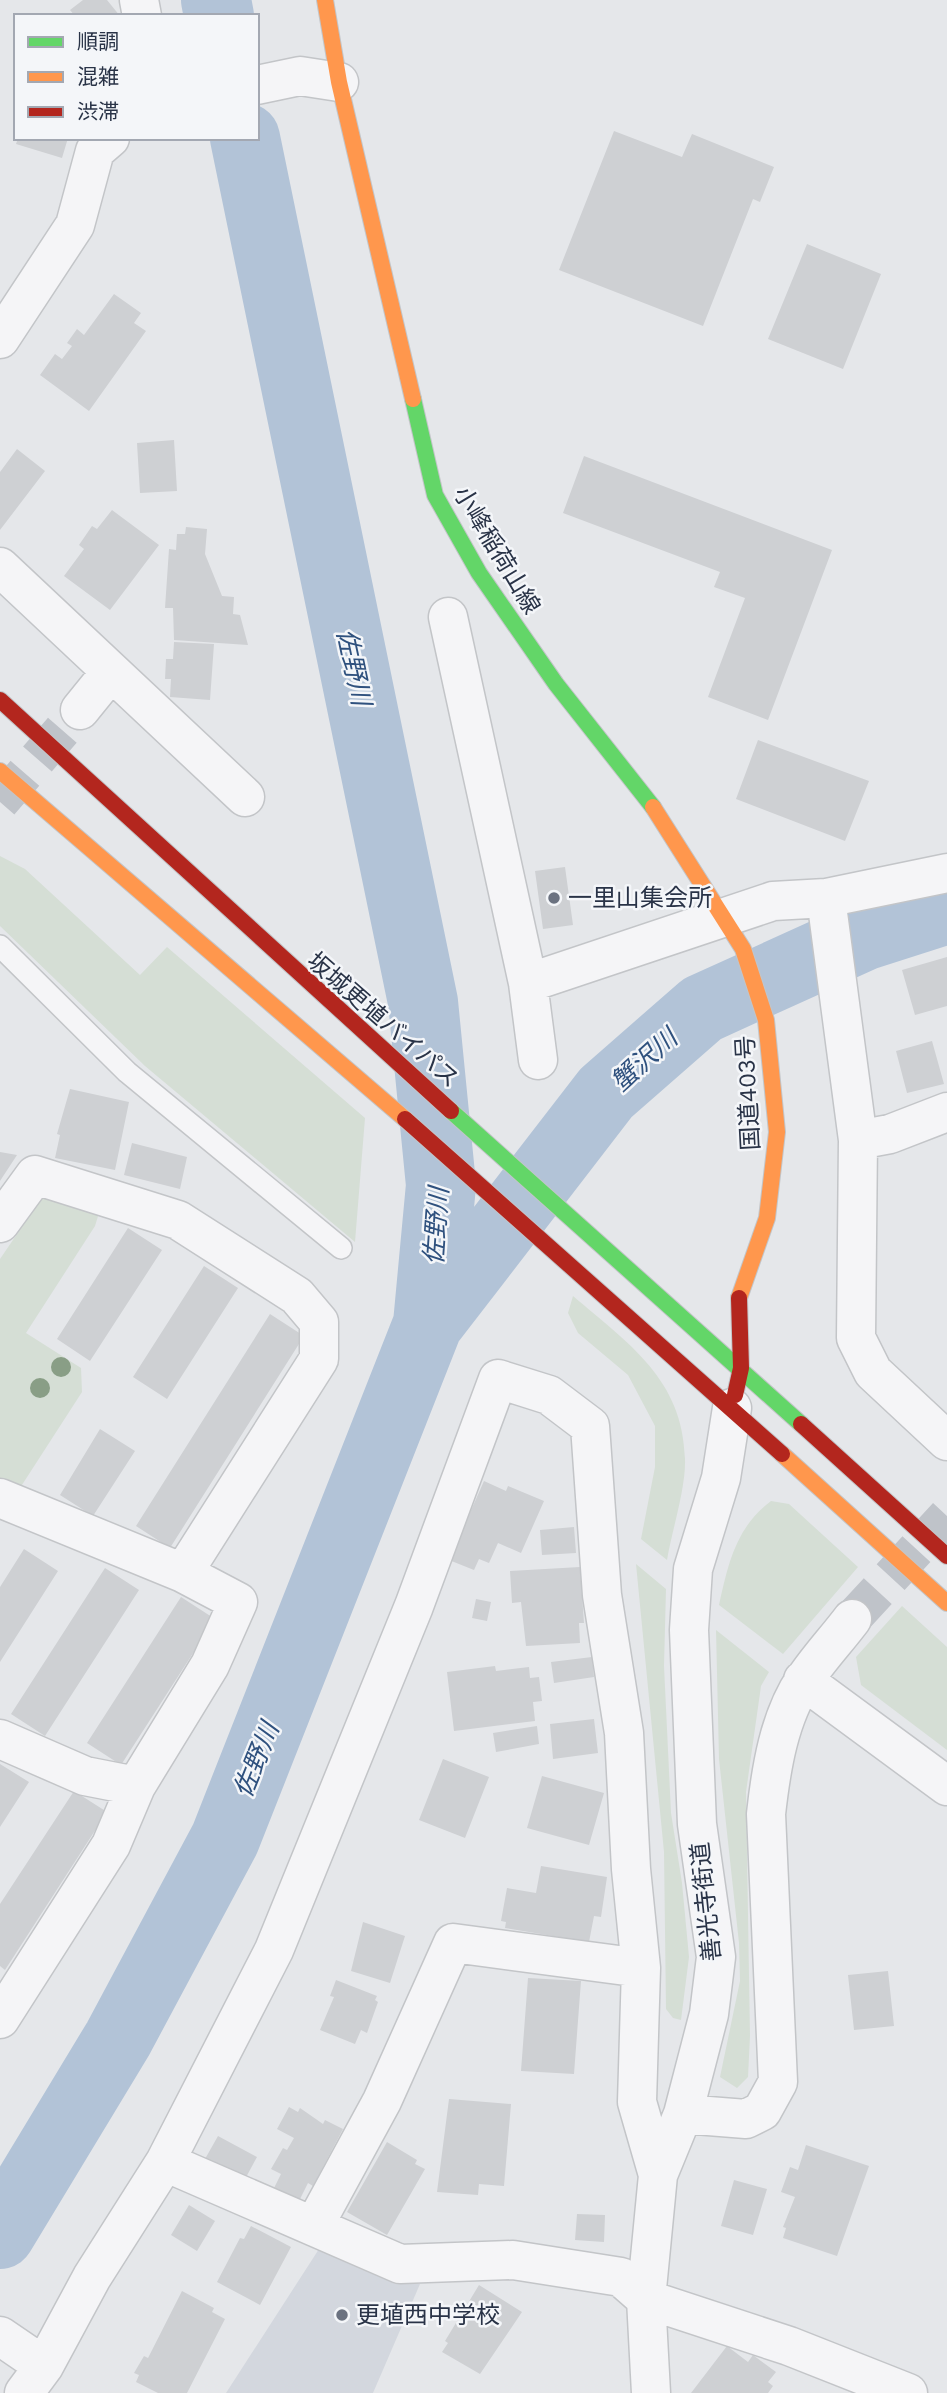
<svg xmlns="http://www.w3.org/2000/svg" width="947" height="2393" font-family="'Work Sans','Noto Sans JP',sans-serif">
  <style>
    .built { fill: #d3d7de }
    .green { fill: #d5ded5 }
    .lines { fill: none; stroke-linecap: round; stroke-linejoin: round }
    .river { stroke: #b2c3d7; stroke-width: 70 }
    .building { fill: #ced0d3 }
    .street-tunnel { stroke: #bfc3c9; stroke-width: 38; stroke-dasharray: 38 19; stroke-linecap: butt }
    .lane-casing { stroke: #c3c5c8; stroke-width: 24 }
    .street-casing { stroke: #c3c5c8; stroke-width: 41 }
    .fast-casing { stroke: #c3c5c8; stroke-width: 18 }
    .slow-casing { stroke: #c3c5c8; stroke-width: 18 }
    .jam-casing { stroke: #c3c5c8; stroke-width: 18 }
    .lane { stroke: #f5f5f7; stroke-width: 21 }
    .street { stroke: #f5f5f7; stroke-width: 38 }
    .fast { stroke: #63d668; stroke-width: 16 }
    .slow { stroke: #ff974d; stroke-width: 16 }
    .jam { stroke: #b3261e; stroke-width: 16 }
    .tree { fill: #899e86 }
    .poi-dot { fill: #6b7280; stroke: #f4f6f9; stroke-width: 2.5 }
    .labels { text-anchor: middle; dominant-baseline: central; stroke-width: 5; stroke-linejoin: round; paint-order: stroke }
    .street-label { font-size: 24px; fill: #293347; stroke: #f4f6f9 }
    .poi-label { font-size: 24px; fill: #293347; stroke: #f4f6f9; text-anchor: start }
    .water-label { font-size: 26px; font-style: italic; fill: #2f517e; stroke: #f4f6f9 }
  </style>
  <rect width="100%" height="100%" fill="#e5e7ea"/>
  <path class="built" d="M319,2249l72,31 29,4 -47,109h-147z"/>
  <path class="green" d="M0,856l25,13 115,106 27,-28 198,171 -10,124 -210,-176 -145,-140z
    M43,1196l56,17 -4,13 -69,107 55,35 1,24 -62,96 -20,-8v-221z
    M573,1296c56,48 110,83 112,163 1,29 -13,71 -18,101l-26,-21 14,-72v-41l-27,-51 -50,-42 -10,-20z
    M771,1501l18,3 69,63 -75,87 -64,-49c9,-41 17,-78 52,-104z
    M636,1564l30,25 -2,77 7,147 11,70 7,74 -8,63 -8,-2 -7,-9 -2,-157z
    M902,1606l45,41v103l-86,-65 -5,-28z
    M716,1630l53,42 -8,14 -15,106 4,244 -2,41 -11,11 -17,-11 20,-96 -1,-38 -20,-184z"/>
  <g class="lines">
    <path class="river" d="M216,0l3,16
      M428,1324l178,-231 96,-84 161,-73 84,-27
      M0,2234l118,-195 107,-200 203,-515 13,-139 -18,-183 -178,-864"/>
  </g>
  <path class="building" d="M83,0h24l13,16h-45l-5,-6z
    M614,131l68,26 10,-23 82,33 -14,35 -7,-3 -50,127 -144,-56z
    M18,138h50l-6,20 -46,-14z
    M807,244l74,30 -38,95 -75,-30z
    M114,294l27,19 -7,10 12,8 -57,80 -49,-36 15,-21 7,5 10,-13 -5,-3 10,-14 7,6z
    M174,440l3,51 -37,2 -3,-50z
    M17,449l28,22 -45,59v-58z
    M584,456l248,94 -64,170 -60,-23 37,-99 -31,-11 6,-15 -157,-59z
    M112,510l47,35 -49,65 -46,-34 20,-27 -5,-4 13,-19 5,3z
    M186,527l21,2 -2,25 17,42 12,1 -1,17 7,1 8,30 -74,-5 -1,-32h-8l4,-59 7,1 1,-16h8z
    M174,642l40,2 -4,56 -40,-3 1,-18h-6l1,-20h7z
    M758,740l111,41 -24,60 -109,-42z
    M565,867l8,58 -30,4 -8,-58z
    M947,957v49l-32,9 -13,-45z
    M932,1041l12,43 -37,9 -11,-42z
    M70,1089l59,13 -14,68 -60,-12 5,-23 -3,-1z
    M132,1143l55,14 -7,32 -56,-14z
    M0,1152l17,3 -17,26z
    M128,1228l34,22 -72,111 -33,-22z
    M204,1266l34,22 -71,111 -34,-22z
    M270,1314l34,22 -134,212 -34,-22z
    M100,1429l35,22 -42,65 -33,-21z
    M484,1481l22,10 2,-5 36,15 -23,52 -23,-10 -9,20 -10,-4 -5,11 -25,-10z
    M574,1527l2,26 -34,2 -2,-25z
    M24,1549l34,22 -58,91v-75z
    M580,1567l4,56h-5l1,20 -54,3 -5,-44 -9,1 -2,-32z
    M105,1568l34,22 -94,146 -34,-22z
    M181,1597l34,22 -94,146 -34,-22z
    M476,1599l15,3 -4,19 -15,-3z
    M592,1657l2,20 -40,6 -3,-21z
    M495,1666l1,5 33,-4 1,11 9,-1 3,24 -9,1 2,19 -81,10 -7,-59z
    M594,1719l4,34 -45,6 -3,-35z
    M537,1726l2,18 -43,8 -3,-19z
    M443,1759l46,18 -24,61 -46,-18z
    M0,1764l29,18 -29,45z
    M542,1776l62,17 -15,52 -62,-17z
    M74,1791l33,21 -102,158 -5,-4v-62z
    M541,1866l66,11 -6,40 -7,-1 -5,26 -84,-14 1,-6 -5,-1 6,-33 29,5z
    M363,1922l42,14 -15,47 -39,-12z
    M888,1971l6,55 -40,4 -6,-55z
    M528,1978l53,3 -7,93 -53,-3z
    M336,1980l41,16 -2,4 3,2 -11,31 -6,-3 -6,14 -35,-14 14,-33 -4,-1z
    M449,2099l62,5 -7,82 -25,-2 -1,11 -41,-3z
    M289,2107l9,5 2,-4 23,16 2,-4 18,9 -30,57 -5,-3 -9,18 -25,-13 7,-14 -10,-5 12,-21 4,2 7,-12 -17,-9z
    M218,2136l39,21 -13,24 -39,-22z
    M387,2142l30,18 -2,4 10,5 -38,66 -40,-23z
    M806,2145l63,21 -32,90 -54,-18 3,-10 -3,-1 12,-30 -14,-5 9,-25 8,3z
    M734,2180l33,9 -14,46 -32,-9z
    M189,2205l26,16 -18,30 -26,-16z
    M577,2214l28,1 -1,27 -29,-2z
    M251,2226l40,21 -31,58 -43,-23 23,-44 4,1z
    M479,2285l43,27 -42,62 -38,-22 6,-9 -3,-2z
    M182,2291l32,17 -2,4 13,7 -38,74h-29l-22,-11 3,-7 -5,-2 10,-17 4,2z
    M727,2346l21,16 5,-7 23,17 -8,10 5,4 -5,7h-77z"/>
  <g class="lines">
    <path class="street-tunnel" d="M0,802l80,-92
      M852,1619l95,-103"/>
    <defs>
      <path id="lane" d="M0,946l127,126 214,176"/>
      <path id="street" d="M139,0l3,16
        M257,85l43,-9 39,6
        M0,339l75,-114 20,-74 15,-13
        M0,567l245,230
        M448,617l80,366 10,77
        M80,710l30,-37
        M826,898l32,242 -2,198 17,34 74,69
        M528,983l245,-82 53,-3 121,-25
        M858,1140l32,-6 57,-22
        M0,1223l35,-48 143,45 119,76 22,26v37l-136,214 55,29 -28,63 -74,121 -25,59 -111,174
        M0,1498l183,75
        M803,1680l144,106
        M0,1739l85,37 51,10
        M683,2114l63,5 16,-8 16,-29 -12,-268c5,-45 13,-97 39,-135 14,-21 32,-40 47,-60
        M165,2162l235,102 113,-4 108,17 25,22 143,47 119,47
        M314,2226l68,-125 71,-158 188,25
        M0,2336l44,30
        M24,2393l20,-27 48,-89 73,-115 109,-212 140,-344 84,-227 51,16 41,31 12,169 22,138 7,136 10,99 -4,134 21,73
        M651,2393l-5,-94 12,-124 25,-61 26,-100 7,-57 -19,-133 -8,-194 4,-61 28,-91 11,-70"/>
      <path id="fast" d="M413,399l22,96 44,78 77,111 97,123
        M451,1111l350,313"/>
      <path id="slow" d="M325,0l14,82 74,317
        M0,771l405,348
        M653,807l90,142 23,71 11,112 -10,86 -28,80
        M782,1454l165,149"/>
      <path id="jam" d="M0,700l451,411
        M405,1119l377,335
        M735,1395l6,-27 -2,-70
        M801,1424l146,132"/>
    </defs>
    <use href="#lane" class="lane-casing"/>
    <use href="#street" class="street-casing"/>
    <use href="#fast" class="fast-casing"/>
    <use href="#slow" class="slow-casing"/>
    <use href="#jam" class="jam-casing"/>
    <use href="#lane" class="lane"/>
    <use href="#street" class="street"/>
    <use href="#fast" class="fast"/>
    <use href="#slow" class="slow"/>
    <use href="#jam" class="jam"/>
  </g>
  <g class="tree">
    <circle cx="61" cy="1367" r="10"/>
    <circle cx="40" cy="1388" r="10"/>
  </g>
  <g class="poi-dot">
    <circle cx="554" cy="898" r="7"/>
    <circle cx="342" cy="2315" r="7"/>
  </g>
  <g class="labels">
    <g class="street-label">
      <text transform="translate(497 550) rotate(59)">小峰稲荷山線</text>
      <text transform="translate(383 1020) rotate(41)">坂城更埴バイパス</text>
      <text transform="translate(748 1093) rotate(-93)">国道403号</text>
      <text transform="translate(706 1902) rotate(-96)">善光寺街道</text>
    </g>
    <g class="poi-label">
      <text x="568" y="898">一里山集会所</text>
      <text x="356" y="2315">更埴西中学校</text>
    </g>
    <g class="water-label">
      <text transform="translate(354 667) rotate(78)">佐野川</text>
      <text transform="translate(644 1060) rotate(-42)">蟹沢川</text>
      <text transform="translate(436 1226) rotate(-86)">佐野川</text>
      <text transform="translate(256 1760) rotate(-68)">佐野川</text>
    </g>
  </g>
  <rect x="14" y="14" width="245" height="126" fill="#f4f6f9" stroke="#a3a8b2" stroke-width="2"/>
  <rect x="28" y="37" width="35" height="10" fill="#63d668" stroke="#a3a8b2" stroke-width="2"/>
  <text x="77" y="49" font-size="21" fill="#293347">順調</text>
  <rect x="28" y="72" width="35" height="10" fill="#ff974d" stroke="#a3a8b2" stroke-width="2"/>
  <text x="77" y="84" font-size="21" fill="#293347">混雑</text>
  <rect x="28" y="107" width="35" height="10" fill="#b3261e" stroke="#a3a8b2" stroke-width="2"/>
  <text x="77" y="119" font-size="21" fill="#293347">渋滞</text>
</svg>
